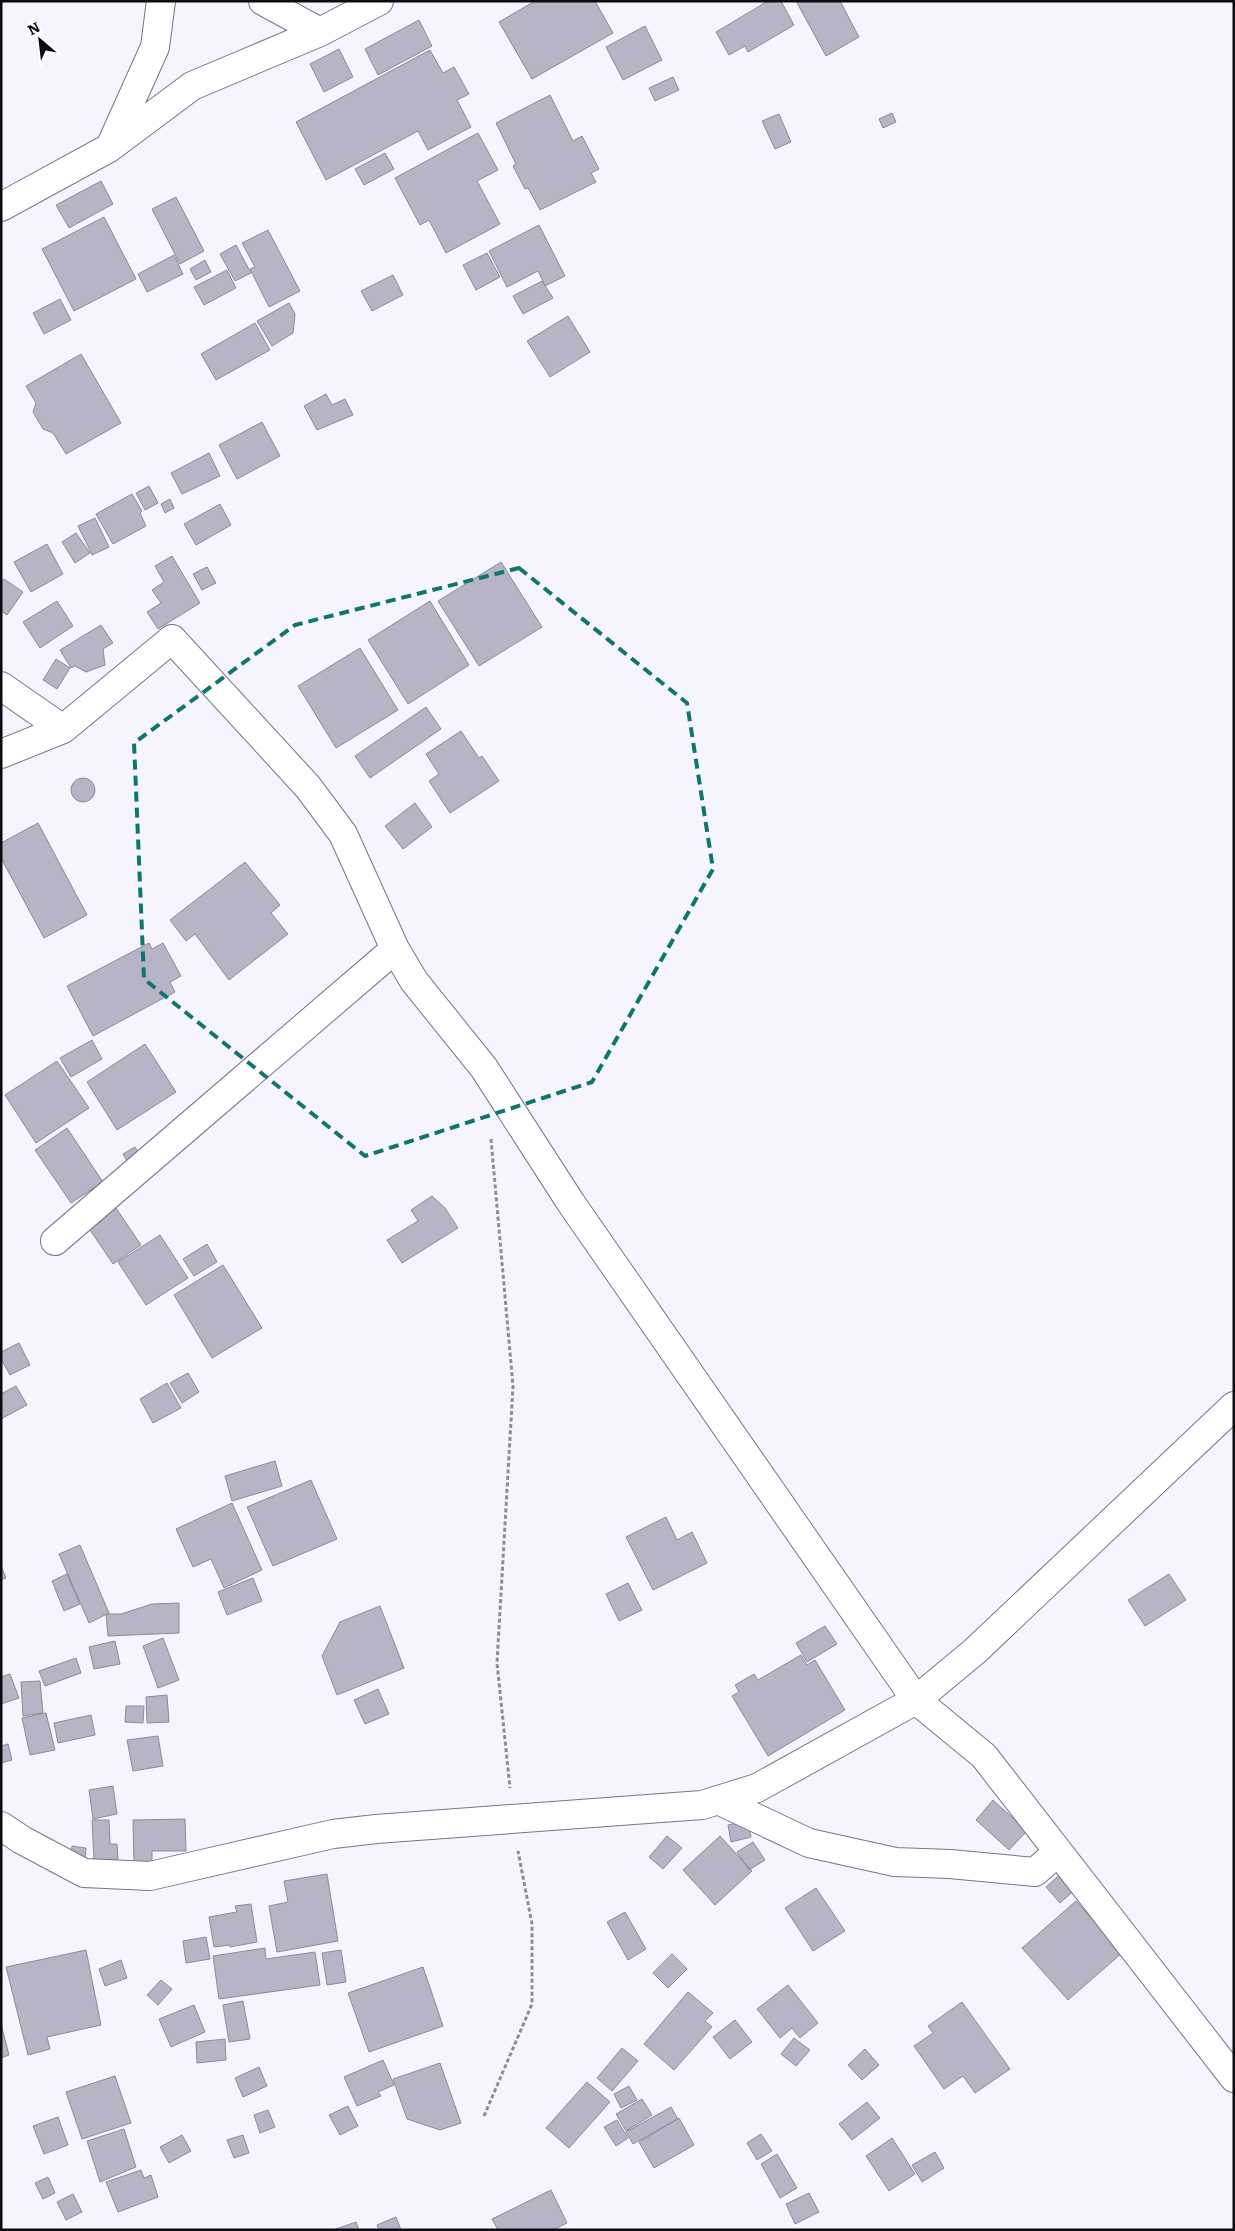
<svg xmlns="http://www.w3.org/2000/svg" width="1235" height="2231" font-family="Literata,serif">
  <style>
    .building { fill: #b7b4c5; stroke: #8d8a9a }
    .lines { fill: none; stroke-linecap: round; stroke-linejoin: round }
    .minor-casing { stroke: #797686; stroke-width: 30 }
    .path { stroke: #8e8d95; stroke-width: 3; stroke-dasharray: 4 2.5; stroke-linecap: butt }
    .minor { stroke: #fff; stroke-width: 28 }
    .marked { fill: none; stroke: #0f766e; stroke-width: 4; stroke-dasharray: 10 6; stroke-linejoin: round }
  </style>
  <rect width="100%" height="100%" fill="#f6f4ff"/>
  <path class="building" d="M535,1h60l18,32 -81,46 -33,-57z
    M768,1h13l13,24 -46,27 -3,-6 -16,9 -13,-23z
    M796,1h44l19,36 -33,19z
    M419,20l13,26 -54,29 -13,-26z
    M645,26l17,34 -39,20 -17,-33z
    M339,49l14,28 -29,15 -14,-28z
    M430,50l13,23 11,-6 15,27 -12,6 14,27 -43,23 -10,-19 -92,49 -30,-58z
    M673,77l6,13 -24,11 -6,-13z
    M550,95l23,46 9,-5 17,33 -8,4 5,9 -56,28 -12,-22 -3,1 -12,-23 3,-2 -20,-41z
    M892,113l4,9 -13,6 -4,-9z
    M779,114l12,28 -16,7 -13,-28z
    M478,133l20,37 -21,11 23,43 -54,29 -17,-33 -9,5 -25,-47z
    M385,153l9,16 -30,16 -9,-16z
    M101,181l12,23 -44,24 -13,-23z
    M176,197l28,54 -24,13 -28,-55z
    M104,217l32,62 -62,32 -32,-62z
    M539,225l26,51 -20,10 -7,-15 -31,16 -18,-36z
    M268,230l32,61 -31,16 -19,-38 5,-2 -13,-24z
    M236,245l15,28 -16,8 -15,-27z
    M487,253l13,24 -24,13 -13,-25z
    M174,255l9,19 -36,18 -9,-18z
    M205,260l6,12 -15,8 -6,-11z
    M227,270l9,18 -32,17 -10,-18z
    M393,275l10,20 -31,16 -11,-20z
    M542,281l11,17 -30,16 -10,-18z
    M60,299l11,21 -27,14 -11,-21z
    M289,303l6,11 -2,19 -21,13 -15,-25z
    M568,316l22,36 -40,25 -23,-36z
    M255,323l15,27 -54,30 -15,-26z
    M81,354l40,69 -55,31 -13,-21 -10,-4 -10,-17 3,-9 -10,-17z
    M326,394l6,11 13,-6 8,16 -36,15 -13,-24z
    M262,422l18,34 -43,23 -18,-34z
    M209,453l11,23 -38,18 -11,-21z
    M149,486l9,17 -13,7 -9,-17z
    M132,494l10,17 -2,2 6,13 -33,18 -17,-30z
    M170,499l4,9 -9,5 -4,-9z
    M220,504l11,21 -35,20 -12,-21z
    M95,518l14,29 -17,8 -14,-29z
    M76,533l14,20 -15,10 -13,-21z
    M47,544l16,30 -32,18 -17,-30z
    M172,556l28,47 -42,26 -11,-17 14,-9 -9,-13 12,-8 -9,-16z
    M501,562l41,65 -63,39 -41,-65z
    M207,567l9,16 -14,7 -9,-16z
    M4,579l19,13 -16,23 -6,-4v-28z
    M57,601l16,25 -33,22 -17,-26z
    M430,601l39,64 -61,39 -40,-64z
    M101,625l12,18 -10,6 2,16 -19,7 -11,-6 -4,2 -11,-18z
    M360,648l38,62 -62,38 -38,-62z
    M56,659l14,9 -13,21 -14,-9z
    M426,707l15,22 -71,49 -15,-22z
    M461,731l18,27 3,-2 17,25 -49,32 -21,-32 10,-7 -13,-20z
    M71 790a12 12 0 1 1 24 0a12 12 0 1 1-24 0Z
    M415,803l17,24 -29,22 -18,-23z
    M38,823l49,92 -43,23 -43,-80v-15z
    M245,862l35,43 -9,8 17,21 -59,46 -34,-46 -9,7 -16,-21z
    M149,943l3,6 11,-6 18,33 -11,6 5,10 -82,44 -26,-50z
    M92,1040l10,19 -31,18 -11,-19z
    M145,1044l31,48 -59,38 -30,-48z
    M57,1061l32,47 -53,35 -31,-48z
    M67,1128l36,54 -32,21 -36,-53z
    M135,1147l7,12 -12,7 -7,-12z
    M432,1196l13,12 13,20 -56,35 -15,-23 31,-19 -7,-11z
    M114,1205l27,40 -28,19 -27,-40z
    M160,1235l28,43 -42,27 -28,-43z
    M207,1244l10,18 -23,14 -11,-17z
    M223,1265l39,63 -50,30 -38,-63z
    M19,1343l11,22 -20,10 -9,-16v-7z
    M188,1373l11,19 -17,11 -12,-20z
    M167,1383l14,25 -28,15 -13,-24z
    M16,1386l11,19 -26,14v-25z
    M275,1461l7,25 -50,15 -7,-25z
    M311,1480l26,59 -64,27 -26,-59z
    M232,1503l30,67 -38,18 -13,-29 -18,8 -17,-38z
    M666,1517l11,23 15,-8 15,31 -54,27 -27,-53z
    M80,1545l29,68 -20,10 -30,-69z
    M1,1566l5,12 -5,2z
    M67,1574l13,30 -16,7 -12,-30z
    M1169,1574l17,26 -41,26 -17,-26z
    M253,1578l9,23 -35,14 -9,-23z
    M628,1583l14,27 -23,11 -13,-27z
    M179,1603v30l-71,3 -2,-22h15l31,-10z
    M380,1606l24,62 -67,27 -15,-39 18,-34z
    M825,1626l12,18 -30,18 -11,-19z
    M163,1638l16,42 -21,8 -15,-42z
    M115,1641l5,23 -26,5 -5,-22z
    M801,1655l6,10 8,-5 30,50 -77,46 -36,-60 7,-4 -4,-7 19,-11 4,6z
    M76,1658l5,15 -36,13 -6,-15z
    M10,1674l9,24 -18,6v-27z
    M40,1681l3,32 -20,3 -2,-34z
    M378,1689l11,25 -24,10 -11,-24z
    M167,1695l2,27 -22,1 -1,-26z
    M126,1706h18l-1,17 -18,-1z
    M46,1713l9,37 -25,5 -8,-37z
    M91,1715l4,20 -37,8 -4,-20z
    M158,1736l5,30 -30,5 -6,-31z
    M8,1744l4,16 -11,3v-17z
    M113,1786l4,28 -24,5 -4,-29z
    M993,1800l34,31 -18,19 -33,-30z
    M185,1819l1,32h-34v12h-18l-1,-43z
    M92,1820h17l1,24h7l1,15 -24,1z
    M748,1821l3,16 -20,5 -3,-17z
    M667,1836l15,12 -19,21 -14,-12z
    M720,1836l32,35 -37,34 -32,-35z
    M753,1842l12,18 -16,10 -12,-18z
    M72,1846l14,2 -1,14 -15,-1z
    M1064,1871l14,16 -18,16 -14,-16z
    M327,1874l11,67 -61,11 -8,-46 19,-4 -4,-21z
    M816,1888l29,43 -32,20 -28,-43z
    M1076,1901l46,52 -54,47 -46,-52z
    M251,1904l6,38 -27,5v-2l-16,2 -5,-30 28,-5 -2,-6z
    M625,1912l21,37 -18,11 -21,-38z
    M206,1937l4,22 -24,4 -3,-22z
    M265,1948l1,11 49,-7 5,33 -101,14 -6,-43z
    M86,1950l15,75 -54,12 3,12 -22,6 -22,-88z
    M341,1950l5,32 -19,3 -5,-32z
    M672,1954l15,15 -19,19 -15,-15z
    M121,1960l6,18 -22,8 -6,-17z
    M423,1967l20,59 -74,26 -21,-59z
    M161,1980l11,9 -14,16 -11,-10z
    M788,1985l30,38 -18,15 -8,-10 -12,10 -23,-29z
    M688,1992l25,21 -8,8 7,6 -38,43 -30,-26z
    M243,2001l7,38 -21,3 -6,-37z
    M962,2002l48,67 -35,24 -12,-17 -19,13 -30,-43 19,-13 -5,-7z
    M194,2005l11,27 -34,15 -12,-28z
    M735,2020l17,22 -22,17 -17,-22z
    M1,2024l8,31 -8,3z
    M794,2038l16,12 -14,16 -15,-12z
    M225,2039l1,21 -29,3 -1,-21z
    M622,2048l16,13 -26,30 -15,-13z
    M865,2049l14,16 -17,15 -14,-15z
    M383,2060l11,25 -16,7 3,4 -24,10 -13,-29z
    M440,2063l21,60 -21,7 -33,-11 -14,-40z
    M259,2067l8,19 -24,11 -8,-19z
    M115,2076l16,47 -49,16 -16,-47z
    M587,2082l23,20 -41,46 -23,-20z
    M629,2086l8,14 -16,8 -7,-14z
    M642,2099l10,16 -26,16 -10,-17z
    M867,2102l13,16 -28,22 -13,-16z
    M348,2106l10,20 -18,9 -11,-20z
    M671,2107l7,12 -45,25 -7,-12z
    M268,2110l7,17 -15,6 -6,-18z
    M58,2117l10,28 -24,9 -11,-28z
    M679,2118l15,27 -40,23 -15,-26z
    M617,2120l11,18 -12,8 -12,-19z
    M124,2129l12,38 -36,15 -13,-41z
    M761,2134l11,17 -15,9 -10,-17z
    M182,2135l9,16 -22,12 -9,-16z
    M243,2135l6,18 -15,5 -7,-18z
    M892,2138l23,36 -26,17 -23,-35z
    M935,2152l9,16 -22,14 -10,-17z
    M777,2154l20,34 -17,10 -19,-34z
    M141,2170l3,8 7,-3 7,22 -40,15 -12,-30z
    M48,2177l7,16 -12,6 -8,-16z
    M551,2190l16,33 -14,7h-55l-6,-11z
    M809,2193l10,19 -24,12 -9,-20z
    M73,2194l9,18 -16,8 -9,-18z
    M396,2217l5,13h-22l-2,-5z
    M356,2222l3,8h-26z"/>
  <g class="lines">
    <defs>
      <path id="minor" d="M263,1l57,31
        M111,145l44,-98 6,-46
        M1,207l108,-59 83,-62 128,-54 59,-31
        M1,686l62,43
        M1,754l62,-25 109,-90 136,148 35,47 52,115 19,32 70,87 87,135 345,497 68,56 250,322
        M55,1241l340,-292
        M718,1800l91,43 86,19 55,2 85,8 23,-20
        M1,1826l21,14 62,33 66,3 183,-42 43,-5 326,-24 55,-17 159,-88 59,-49 259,-245"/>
    </defs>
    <use href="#minor" class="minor-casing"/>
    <path class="path" d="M491,1139l22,247 -16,277 13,125
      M484,2116l48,-112v-80l-14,-73"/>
    <use href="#minor" class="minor"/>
  </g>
  <path class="marked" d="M519,568l168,135 26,166 -121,213 -227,74 -221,-177 -10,-236 161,-118z"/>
  <rect width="1235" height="2231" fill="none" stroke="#0c0b10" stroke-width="5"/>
  <g transform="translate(40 40) rotate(332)" stroke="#ffffff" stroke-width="4" paint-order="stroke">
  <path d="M0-4L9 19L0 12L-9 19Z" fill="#0c0b10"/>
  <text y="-8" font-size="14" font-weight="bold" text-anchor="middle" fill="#0c0b10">N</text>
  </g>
</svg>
